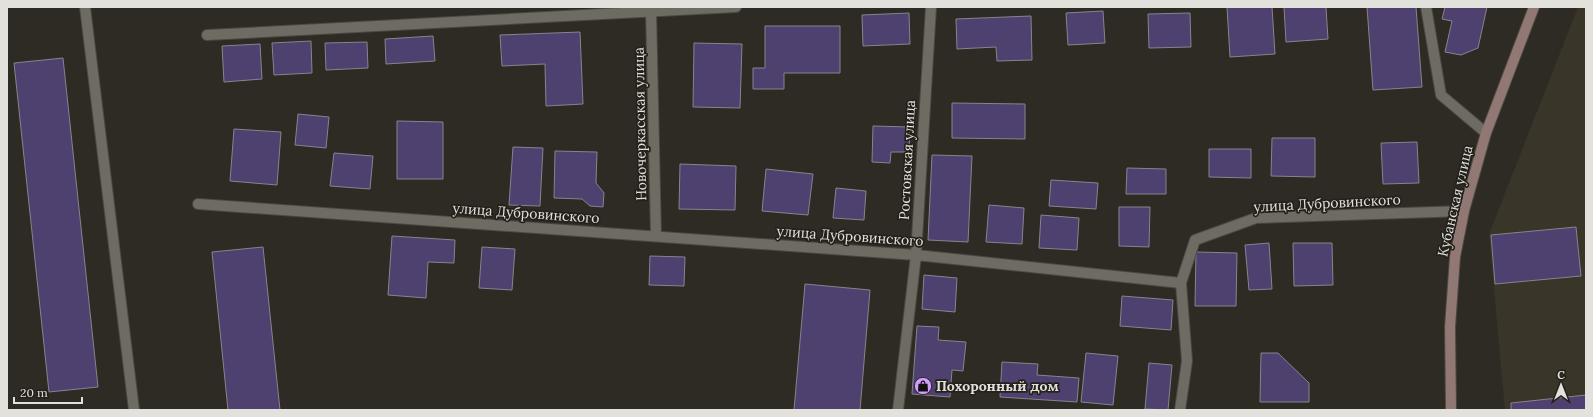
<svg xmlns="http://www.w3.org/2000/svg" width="1593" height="417" font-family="Lora,serif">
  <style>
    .built { fill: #393529 }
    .building { fill: #4e416f; stroke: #86848d }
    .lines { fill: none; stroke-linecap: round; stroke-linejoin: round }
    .street-casing { stroke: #4b4943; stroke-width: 12 }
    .secondary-casing { stroke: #4b4943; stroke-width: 12 }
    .street { stroke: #6e6b63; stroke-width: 10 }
    .secondary { stroke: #927874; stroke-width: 10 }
    .labels { text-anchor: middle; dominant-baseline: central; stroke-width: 3.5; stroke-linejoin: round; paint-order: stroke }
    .street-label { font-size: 14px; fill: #e2e1dc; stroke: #24211b }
    .poi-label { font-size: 14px; font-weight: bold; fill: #e2e1dc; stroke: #24211b; text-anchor: start }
  </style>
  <rect width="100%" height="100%" fill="#2e2b24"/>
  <path class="built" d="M1578,7h8v403h-81l-16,-176z"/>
  <path class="building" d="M1227,7h45l3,47 -45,3z
    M1284,7h42l2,32 -42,3z
    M1367,7h49l6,80 -49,3z
    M1445,7h42l-9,41 -17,7 -16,-3 7,-31 -10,-2z
    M1103,11l2,32 -37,2 -2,-32z
    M909,13l1,31 -47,2 -1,-31z
    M1190,13l1,34 -42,1 -1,-34z
    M1031,16l1,44 -35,1 -1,-14 -39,2 -1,-30z
    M765,26h75v47h-56v16h-31v-21h12z
    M580,32l3,72 -37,2 -1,-42 -43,2 -2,-31z
    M433,36l2,25 -49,3 -1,-25z
    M311,41l1,32 -38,2 -2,-32z
    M367,42l1,26 -42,2 -1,-27z
    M694,43l48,1 -2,64 -47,-1z
    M260,44l2,35 -38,3 -2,-36z
    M63,58l35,329 -49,5 -35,-329z
    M952,103l73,1v35l-73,-1z
    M298,114l31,3 -3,31 -31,-3z
    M397,121l46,1v57h-46z
    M873,126l37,1 -1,25h-18l-1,11 -18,-1z
    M234,129l47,3 -4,53 -47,-4z
    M1272,138h43v39l-44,-1z
    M1417,142l2,41 -36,1 -2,-41z
    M513,147l30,1 -3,58 -31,-1z
    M1209,149h42v29l-42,-1z
    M555,151l42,1 -1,31 8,10 -1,14 -13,-1 -8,-7 -28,-1z
    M334,153l39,3 -3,33 -40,-3z
    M932,155l40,1 -4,86 -40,-2z
    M680,164l56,2 -1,44 -56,-1z
    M1127,168l39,1v25h-40z
    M766,169l47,5 -5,41 -46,-4z
    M1051,180l47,3 -2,26 -47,-3z
    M836,188l30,3 -2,29 -31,-2z
    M989,205l35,3 -2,36 -36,-2z
    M1119,207h31l-1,40 -30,-1z
    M1041,215l38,3 -2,32 -38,-2z
    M1576,227l5,49 -86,8 -4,-49z
    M392,236l63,4 -1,23 -26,-1 -2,36 -38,-3z
    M1269,243l3,46 -23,1 -4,-45z
    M1293,243h39l1,42 -39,1z
    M263,247l17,163h-52l-16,-158z
    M482,247l33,2 -3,41 -33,-2z
    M1196,252l41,1 -1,53h-41z
    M650,256l35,1 -1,29 -35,-1z
    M924,275l33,3 -2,34 -33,-3z
    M805,284l65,6 -10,120h-66z
    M1122,296l51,4 -2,30 -51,-4z
    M917,326l22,1 -1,13 28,2 -3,29 -11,-1 -2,27 -38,-3z
    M1086,353l32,3 -5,49 -32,-3z
    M1261,353h17l31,30v19h-49z
    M1002,362l36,2 -1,11 42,3 -2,24 -77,-5z
    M1149,363l23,2 -4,45 -23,-1z
    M1586,395v15h-75v-7z"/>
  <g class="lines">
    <defs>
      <path id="street" d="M85,7l49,403
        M1426,7l15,88 45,38
        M651,11l5,225
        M207,35l529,-28
        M198,204l718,51 265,28 14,-43 61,-22 208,-7
        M898,410l18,-155 15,-248
        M1180,410l7,-49 -6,-78"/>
      <path id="secondary" d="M1451,410l-1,-83 5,-70 9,-46 22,-78 48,-126"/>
    </defs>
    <use href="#street" class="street-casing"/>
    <use href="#secondary" class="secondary-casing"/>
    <use href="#street" class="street"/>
    <use href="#secondary" class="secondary"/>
  </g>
  <defs>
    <symbol id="shop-disc" viewBox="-11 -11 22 22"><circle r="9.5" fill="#d49cfb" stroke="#24211b"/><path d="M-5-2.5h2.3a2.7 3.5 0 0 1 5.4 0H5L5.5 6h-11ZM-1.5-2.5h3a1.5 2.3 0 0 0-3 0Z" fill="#111"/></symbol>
  </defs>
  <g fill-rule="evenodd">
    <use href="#shop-disc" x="913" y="376" width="20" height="20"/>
  </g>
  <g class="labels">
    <g class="street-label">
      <text transform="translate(640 124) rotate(-91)">Новочеркасская улица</text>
      <text transform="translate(907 160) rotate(-87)">Ростовская улица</text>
      <text transform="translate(1455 201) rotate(-77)">Кубанская улица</text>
      <text transform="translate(1327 203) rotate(-3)">улица Дубровинского</text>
      <text transform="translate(526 213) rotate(4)">улица Дубровинского</text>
      <text transform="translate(850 236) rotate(4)">улица Дубровинского</text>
    </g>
    <g class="poi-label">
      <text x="936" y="386">Похоронный дом</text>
    </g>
  </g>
  <rect width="1593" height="417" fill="none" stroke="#e2e1dc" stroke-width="16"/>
  <g transform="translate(1561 385)" stroke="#24211b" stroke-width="3" paint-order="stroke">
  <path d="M0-3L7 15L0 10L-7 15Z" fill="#e2e1dc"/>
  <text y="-6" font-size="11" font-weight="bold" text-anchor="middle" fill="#e2e1dc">С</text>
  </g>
  <path d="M14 397v6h68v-6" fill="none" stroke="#e2e1dc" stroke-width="2"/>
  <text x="20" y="397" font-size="12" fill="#e2e1dc" stroke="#24211b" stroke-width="3" paint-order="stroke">20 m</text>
</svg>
